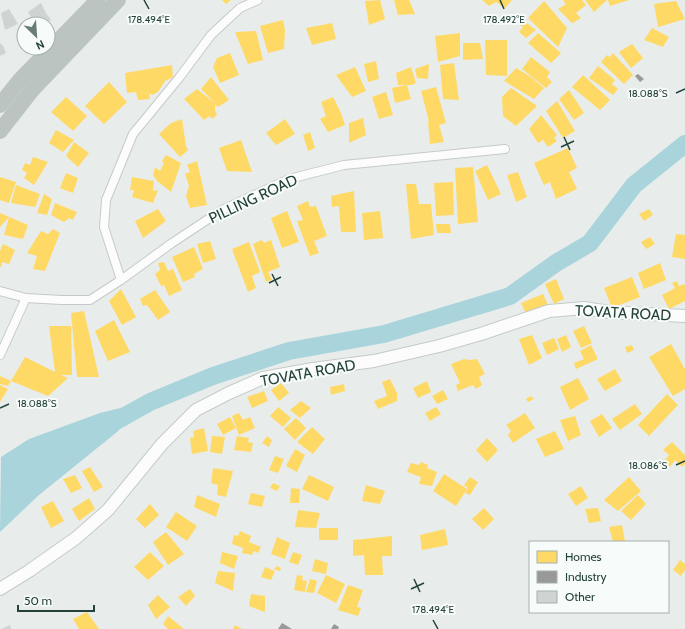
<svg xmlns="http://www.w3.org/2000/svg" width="685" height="629" font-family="Cabin,sans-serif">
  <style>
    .water { fill: #a9d4db }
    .homes { fill: #ffd966 }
    .industry { fill: #999 }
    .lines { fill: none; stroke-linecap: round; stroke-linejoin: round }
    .river { stroke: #a9d4db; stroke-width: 18 }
    .building { fill: #cfd4d2 }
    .street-casing { stroke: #c5cac8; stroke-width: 10 }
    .secondary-casing { stroke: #c3cbc8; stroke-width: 14 }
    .highway-casing { stroke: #c3ccc9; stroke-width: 16 }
    .street { stroke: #fcfcfc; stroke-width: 8 }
    .secondary { stroke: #fcfcfc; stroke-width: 12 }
    .highway { stroke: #bcc4c2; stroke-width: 15 }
    .ticks { fill: none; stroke: #24423a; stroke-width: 1.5 }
    .labels { text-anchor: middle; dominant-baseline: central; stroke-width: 4; stroke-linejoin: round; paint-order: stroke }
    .street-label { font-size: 15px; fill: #24423a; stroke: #f7fbf9 }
    .ticks-label { font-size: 10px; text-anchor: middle; fill: #24423a; stroke: #f7fbf9; stroke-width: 4; stroke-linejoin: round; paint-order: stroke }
  </style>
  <rect width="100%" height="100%" fill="#e8edeb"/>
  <path class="water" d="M145,402l-28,30 -78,63 -39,37 1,-75 28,-18 71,-26z"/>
  <path class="homes" d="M222,0h9l-5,4z
    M380,0l5,19 -16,6 -4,-24z
    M394,0h15l6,14 -17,1z
    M482,0h30l-7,8 -9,-6 -7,4z
    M564,0h18l4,5 -10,8 5,5 -8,5h-1l-14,-14 8,-5 -3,-3z
    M585,0h22l-13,12z
    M608,0h21l-19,6z
    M544,1l23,27 -9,19 -30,-29z
    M676,1l9,18 -27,8 -4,-23z
    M283,20l2,10 -1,19 -16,4 -8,-27z
    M524,21l12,9 -10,8 -7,-6 4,-5 -3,-2z
    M332,23l4,16 -24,6 -6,-17z
    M652,28l17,9 -6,10 -19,-7z
    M256,31l7,29 -15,4 -13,-32z
    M460,33v23l-22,6 -3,-26z
    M538,33l23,20 -10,10 -23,-20z
    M485,40h22v36l-21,-1z
    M463,43h17l3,16 -20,1z
    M632,44l11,14 -12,10 -12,-16z
    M230,53l9,22 -19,8 -7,-16 4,-9z
    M613,53l20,22 -9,9 -23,-22 6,-7 3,2z
    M531,57l19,15 -3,5 5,5 -6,6 -24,-19z
    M376,61l3,18 -11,3 -4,-18z
    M454,63l5,37 -16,-1 -3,-34z
    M429,64l-1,15 -11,-1 -2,-9z
    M172,65l1,12 -8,4 -7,11 -6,3 -3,-2 1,6 -12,1 -2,-8 -9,1 -2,-20z
    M598,66l17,14 -3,4 6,5 -5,6 -24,-17z
    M355,67l11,24 -14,6 -16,-22z
    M411,67l5,16 -4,2h-5l4,14 -16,4 -3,-15 14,-3h-8l-2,-12z
    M516,68l15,9 13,11 -10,11 -30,-18z
    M583,75l27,25 -10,10 -28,-23z
    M211,77l18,23 -11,7 -3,-3v6l2,5 -5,4 -2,-3 -6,4 -20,-21 13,-10 18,14 -14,-14z
    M109,82l18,20 -23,22 -19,-18z
    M436,87l10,36 -7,2 5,17 -14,2 -2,-23h1l-8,-30z
    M511,88l26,18 -21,20 -13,-10 -1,-19z
    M569,90l15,23 -10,7 -15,-21z
    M386,92l7,23 -14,4 -7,-22z
    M66,97l21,19 -14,15 -22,-19z
    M333,97l8,16 4,12 -17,7 -8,-13 6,-3 -5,-14z
    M557,101l18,30 -12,7 -17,-27z
    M541,115l16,20 -3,3 3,3 -9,6 -5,-7 -5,3 -9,-14z
    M363,118l3,17 -17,8v-20z
    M182,119l4,27 2,4 -8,7 -21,-23 12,-11z
    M285,119l10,15 -19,11 -10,-12z
    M56,130l18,10 -11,12 -14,-9z
    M310,132l5,16 -7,3 -5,-16z
    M241,140l11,32 -25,-1 -8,-23z
    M74,142l15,11 -11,14 -12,-11z
    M568,148l9,20 -8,4 8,17 -21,10 -6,-17 -6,3 -10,-22z
    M166,155l15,8 -10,29 -14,-11 -4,-6 2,-8 5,4 4,-8 -2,-2z
    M33,157l15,5 -14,23 -10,-7 3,-5 -5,-3 3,-7 5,2z
    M197,161l10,44 -17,3 -4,-12 3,-10 -4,-12 5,-2 -3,-7z
    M487,165l14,29 -13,6 -13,-29z
    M473,167l5,55 -20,2 -3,-56z
    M518,172l9,25 -11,5 -9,-27z
    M66,173l12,5 -5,15 -13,-5z
    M0,177l16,5 -7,21 -9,-3z
    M132,177l22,4 -1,10 5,-1 -5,13 -21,-6 2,-7h-4z
    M453,182l1,33 -18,1 -2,-33z
    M406,184h10l3,20h12l3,31 -23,4z
    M16,185l24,9 -5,13 -24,-4z
    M354,191l2,41h-15l-2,-26 -7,1 -1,-11z
    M44,194l8,5 -5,16 -10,-2z
    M308,201l2,6 6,-1 11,30 -13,5 5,12 -9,3 -13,-35 6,-1 -6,-14z
    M55,203l22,9 -4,8 -4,-2 -5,4 -13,-7z
    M158,209l8,12 -23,17 -8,-17z
    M649,209l4,6 -9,6 -5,-7z
    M287,211l12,31 -17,6 -11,-30z
    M380,211l3,27 -19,2 -2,-27z
    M0,213l28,12 -5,14 -19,-4 5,-18 -9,10z
    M436,224h14l1,9h-14z
    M53,229l7,4 -15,38 -12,-2 4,-13 -10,-3 14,-22 7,3z
    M676,234l9,1v24l-13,-2z
    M650,237l5,7 -9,5 -5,-7z
    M262,240l2,3 7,-3 9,27 -12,5 4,8 -6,2 -13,-38z
    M210,241l6,18 -13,4 -6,-19z
    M249,242l11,30 -8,4 4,12 -8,4 -16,-43z
    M3,244l12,6 -6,14 -7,-2v5l-2,-1v-15z
    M194,247l9,22 -9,5 1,3 -12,5 -11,-25z
    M164,262l4,9 5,-2 9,21 -13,6 -5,-11 -3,1 -6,-12 5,-4 -2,-7z
    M660,263l6,17 -22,9 -6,-16z
    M632,277l8,20 -28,11 -8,-20z
    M556,279l8,20 -10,5 -9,-20z
    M677,281l2,5 5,-2 1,2v15l-16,8 -7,-14 13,-7 -3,-5z
    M121,289l15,28 -14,8 -13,-24z
    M155,290l15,22 -12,8 -11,-15 -4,1 -3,-7z
    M543,294l5,11 -22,9 -5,-11z
    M84,311l15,66h-22l-6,-64z
    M114,320l16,32 -22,9 -13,-30z
    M49,326h22l1,49h-11l7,3 -20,18 -37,-15 14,-24 30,15z
    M584,326l8,17 -11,5 -8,-17z
    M532,335l10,23 -13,7 -10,-26z
    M566,335l5,12 -9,5 -5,-13z
    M554,338l5,11 -12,6 -5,-12z
    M671,344l14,25v20l-12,7 -24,-39z
    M591,345l7,14 -22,10 -2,-6 10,-4 -4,-8z
    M632,345l2,5 -7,3 -2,-6z
    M464,359l6,1 7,-1 8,15 -6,3 3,8 -6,4 -3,-4 -15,6 -2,-6 4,-2 -9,-19z
    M615,369l7,12 -17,10 -8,-12z
    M0,376l11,5 -3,5 -8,-2z
    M578,378l11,21 -19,11 -10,-23z
    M390,379l7,14v8l-19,8 -4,-8 13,-5 -5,-14z
    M427,381l4,11 -13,6 -5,-10z
    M281,383l8,10 -10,8 -8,-11z
    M344,384l1,7 -14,4 -1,-8z
    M0,385l8,4 -8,13z
    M443,390l5,9 -11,5 -5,-8z
    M264,391l4,10 -16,7 -5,-11z
    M667,394l11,11 -29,31 -11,-11z
    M531,396l3,3 -6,3 -2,-3z
    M301,401l10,7 -11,10 -10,-8z
    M635,404l7,10 -22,16 -8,-11z
    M278,407l13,11 -8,9 -13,-11z
    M436,407l5,7 -11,7 -5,-8z
    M239,413l4,7 7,-3 5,11 -16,7 -7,-19z
    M525,413l10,15 -22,15 -5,-8 3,-4 -5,-6z
    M602,414l10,14 -13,9 -9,-16z
    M575,416l6,19 -13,6 -8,-21z
    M230,417l6,11 -13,7 -6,-11z
    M296,418l10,10 -11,12 -11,-11z
    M312,427l13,12 -12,15 -16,-12z
    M204,428l4,23 -16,3 -2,-16 4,-1 -1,-6z
    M555,431l9,18 -19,8 -9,-18z
    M212,436l13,1 -3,17 -12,-2z
    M237,436l12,2 -1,4 5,1 -2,9 -17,-2z
    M267,436l5,4 -3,7 -7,-4z
    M487,438l11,12 -11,12 -11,-12z
    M672,442l13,13v9l-3,3 -7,-7 -5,7 -5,-7 4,-5 -6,-5z
    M295,449l10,6 -8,17 -11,-6z
    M275,456l9,3 -6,14 -9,-3z
    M421,462l7,3 -1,3 10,4 -5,14 -13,-2 2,-7 -14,-5 4,-9 8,2z
    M90,467l13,20 -9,5 -12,-21z
    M213,468l20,3 -7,26 -9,-2 1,-10 -7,-2z
    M444,474l23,15 -11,17 -23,-15z
    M75,475l7,13 -11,5 -8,-14z
    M309,475l25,12 -6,14 -26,-12z
    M470,477l8,5 -8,13 -5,-2 3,-5 -4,-3z
    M629,477l12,14 -23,20 -14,-11z
    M273,483l7,3 -3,5 -7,-3z
    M366,485l19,6 -5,13 -18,-3z
    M581,486l7,12 -12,8 -8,-12z
    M291,488l9,1 -1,14h-9z
    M251,493l14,3 -3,11 -14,-3z
    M197,495l23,9 -4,13 -22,-10z
    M638,495l8,9 -15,16 -10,-9z
    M89,498l6,11 -16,12 -7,-12z
    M53,501l11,20 -13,7 -10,-21z
    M150,504l9,11 -14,13 -9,-9z
    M484,508l10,11 -11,11 -11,-11z
    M598,508l3,13 -12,2 -4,-14z
    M298,510l22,3 -4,15 -21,-1z
    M176,512l21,14 -10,15 -21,-14z
    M622,525l3,16 -12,1 -4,-15z
    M319,528h19v12h-19z
    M445,529l3,16 -26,5 -2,-15z
    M240,531l11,5 -2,6 12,5 -3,6 -4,-2 -2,4 -10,-2 1,-5 -11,-4 2,-9 4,1z
    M166,532l18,22 -16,11 -15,-23z
    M392,536v20h-10l1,19h-18l-1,-20 -11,1v-16z
    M277,537l13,6 -5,16 -14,-5z
    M150,552l14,14 -16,14 -14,-13z
    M222,552l16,4 -4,13 -14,-6z
    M293,552l9,3 -4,10 -9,-3z
    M315,559l13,4 -2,11 -14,-3z
    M680,560l5,4v6l-4,6 -8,-6z
    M277,566l4,2 -1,3 -6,-2z
    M265,567l10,4 -4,9 -10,-3z
    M218,571l17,2 -2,18 -18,-8z
    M297,575l6,1 -1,4 5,1 -2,11 -11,-2z
    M326,575l19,9 -9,19 -19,-10z
    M310,579l7,2 -3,12 -8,-1z
    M348,585l15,5 -6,17 4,1 -3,8 -20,-6z
    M190,589l5,7 -9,10 -8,-9z
    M251,594l14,2v16l-16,-6z
    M158,595l12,12 -14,12 -8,-14z
    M87,612l12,17h-20l-6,-10z
    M168,616l16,13h-16l-5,-5z
    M235,625l7,4h-9z"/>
  <path class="industry" d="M638,74l6,5 -4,3 -5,-6z
    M282,623l10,6h-14z
    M334,624l5,3 -1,2h-7z"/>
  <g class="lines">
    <path class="river" d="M118,420l32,-18 63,-26 76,-25 95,-17 126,-38 46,-33 34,-20 44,-58 51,-41"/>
  </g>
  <path class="building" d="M41,3l5,10 5,7 -7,4h-6l-1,-2 -2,2 -7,-12z
    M9,9l9,15 -13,6 -4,-17z
    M0,43l3,3 3,7 -6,3z
    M10,625l1,4h-10z"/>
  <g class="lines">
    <defs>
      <path id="street" d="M121,280l-17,-53 2,-27 27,-66 46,-56 32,-43 29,-27 18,-8
        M0,291l26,7 35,2h29l31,-20 51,-37 50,-33 67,-31 55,-14 161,-16
        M0,355l26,-57"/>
      <path id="secondary" d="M0,589l29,-18 47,-33 32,-28 54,-66 34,-34 33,-17 34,-15 50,-9 61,-8 65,-15 42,-12 68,-23 35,-3 25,4 76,4"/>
      <path id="highway" d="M0,105l20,-25 78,-80
        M0,131l32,-41 86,-90"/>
    </defs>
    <use href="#street" class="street-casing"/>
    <use href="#secondary" class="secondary-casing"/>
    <use href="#highway" class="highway-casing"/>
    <use href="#street" class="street"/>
    <use href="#secondary" class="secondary"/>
    <use href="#highway" class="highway"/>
  </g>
  <path class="ticks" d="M144,0l5,9M500,0l4,9M676,93l9,-4M564,137l6,13M561,147l13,-6M272,274l6,12M269,283l12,-6M0,408l9,-4M676,465l9,-4M414,579l6,13M411,589l13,-6M433,620l5,9"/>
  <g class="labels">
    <g class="street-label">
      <text transform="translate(253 199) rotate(-25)">PILLING ROAD</text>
      <text transform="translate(623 313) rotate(3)">TOVATA ROAD</text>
      <text transform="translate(308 373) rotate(-10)">TOVATA ROAD</text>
    </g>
  </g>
  <g class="ticks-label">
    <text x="149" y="23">178.494°E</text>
    <text x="504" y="23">178.492°E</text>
    <text x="648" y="97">18.088°S</text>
    <text x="37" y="407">18.088°S</text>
    <text x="648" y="469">18.086°S</text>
    <text x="433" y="613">178.494°E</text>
  </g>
  <rect x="529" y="541" width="140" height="72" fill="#f7fbf9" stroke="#a3b1ad"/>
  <rect x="537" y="551" width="20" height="12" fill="#ffd966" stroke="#a3b1ad"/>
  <text x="565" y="561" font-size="12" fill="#24423a">Homes</text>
  <rect x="537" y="571" width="20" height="12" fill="#999999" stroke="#a3b1ad"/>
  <text x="565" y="581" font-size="12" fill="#24423a">Industry</text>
  <rect x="537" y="591" width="20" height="12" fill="#cfd4d2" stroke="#a3b1ad"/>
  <text x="565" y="601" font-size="12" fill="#24423a">Other</text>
  <g transform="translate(36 36) rotate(155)"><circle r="19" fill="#f7fbf9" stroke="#a3b1ad"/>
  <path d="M0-3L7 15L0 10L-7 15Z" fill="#697e78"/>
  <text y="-6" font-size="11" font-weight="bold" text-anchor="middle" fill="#24423a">N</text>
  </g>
  <path d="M18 605v6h76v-6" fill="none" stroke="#24423a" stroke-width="2"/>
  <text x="24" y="605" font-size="12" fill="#24423a" stroke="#f7fbf9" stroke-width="3" paint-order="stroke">50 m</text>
</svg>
